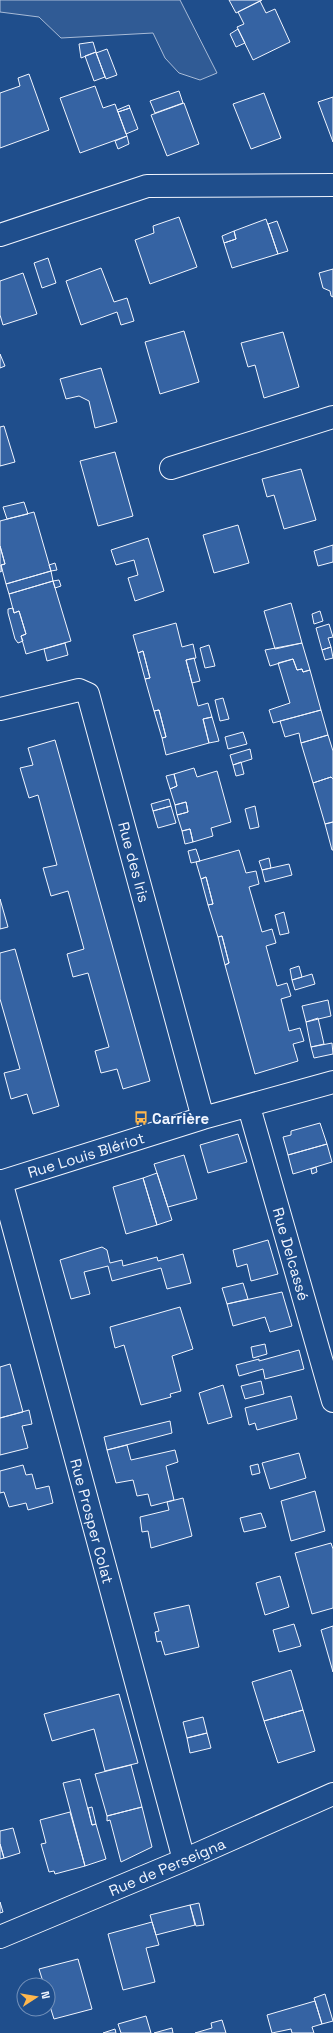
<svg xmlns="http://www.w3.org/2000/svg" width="333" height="2033" font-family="'Space Grotesk',sans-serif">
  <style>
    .green { fill: #305b95; stroke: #a8bbd7 }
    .building { fill: #3563a3; stroke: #f2f6ff }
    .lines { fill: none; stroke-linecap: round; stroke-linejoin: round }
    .street-casing { stroke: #f2f6ff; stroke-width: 24 }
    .street { stroke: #1f4e8c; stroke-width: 22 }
    .labels { text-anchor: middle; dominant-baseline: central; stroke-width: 3; stroke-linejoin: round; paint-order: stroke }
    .street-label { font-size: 15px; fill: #f2f6ff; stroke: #1f4e8c }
    .poi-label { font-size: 15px; font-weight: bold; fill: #f2f6ff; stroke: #1f4e8c; text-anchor: start }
  </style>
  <rect width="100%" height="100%" fill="#1f4e8c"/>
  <path class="green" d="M0,0h180l37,73 -17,7 -21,-7 -14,-15 -12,-25 -92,5 -22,-21 -39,-5z"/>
  <path class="building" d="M229,0h33l-26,13z
    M260,1l6,12 9,-4 15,33 -37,18 -16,-33 7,-3 -6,-12z
    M238,29l7,14 -9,4 -6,-13z
    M93,42l3,10 -15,6 -2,-14z
    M107,49l10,26 -11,4 -10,-26z
    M96,52l9,25 -11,4 -9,-25z
    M29,74l20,56 -49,18v-55l20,-7 -2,-8z
    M95,86l8,22 12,-4 12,32 -47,17 -20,-55z
    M179,91l4,12 -28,10 -5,-12z
    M264,93l17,45 -30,11 -18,-45z
    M333,97v45l-15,-40z
    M184,103l15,41 -32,12 -16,-41z
    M129,105l1,3 -12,4 -1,-2z
    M130,108l8,21 -12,5 -8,-22z
    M127,136l2,8 -11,5 -3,-8z
    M179,217l18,50 -47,17 -15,-44 19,-7 -1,-7z
    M266,219l12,35 -46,14 -8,-25 12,-4 -2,-8z
    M277,221l11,30 -10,3 -10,-30z
    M234,231l2,8 -12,4 -2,-7z
    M48,258l8,25 -14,5 -8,-25z
    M101,268l13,34 13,-4 7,23 -13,4 -4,-13 -36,13 -15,-44z
    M333,269v28l-2,-1 -1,-5 -7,-3 -4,-15z
    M23,273l14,41 -34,11 -3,-10v-34z
    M184,331l15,51 -39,12 -15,-52z
    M283,332l16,55 -35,11 -9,-33 -7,2 -7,-24z
    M0,354l5,12 -5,2z
    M101,368l16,54 -22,6 -6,-27 -10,-5 -13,3 -6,-20z
    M4,426l11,36 -15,4v-39z
    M115,452l18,64 -35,10 -18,-65z
    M301,469l15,51 -32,9 -10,-34 -7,2 -5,-18z
    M24,502l4,12 -21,5 -4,-12z
    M34,512l17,59 -45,13 -5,-19 4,-1 -5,-18v-25z
    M238,525l11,38 -35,10 -11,-38z
    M148,538l16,53 -29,10 -7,-23 10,-3 -4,-15 -18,5 -5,-15z
    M333,545v17l-15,4 -4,-15z
    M0,546l5,18 -4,1 1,6 -2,1z
    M55,563l2,7 -6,1 -2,-6z
    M51,571l2,10 -44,13 -3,-10z
    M59,580l2,6 -6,2 -2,-7z
    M53,581l18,60 -45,13 -5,-18 5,-2 -7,-23 -5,2 -5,-19z
    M291,603l11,40 -27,6 -11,-38z
    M13,608l1,5 5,-2 7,23 -5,2 2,5 -5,2 -3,-4 -7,-26v-4z
    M320,611l3,10 -9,3 -2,-10z
    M176,623l6,24 11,-3 3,14 -10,2 12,46 10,-3 4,14 -9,2 6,24 -43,12 -4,-17 4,-1 -7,-27 -5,1 -9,-32 5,-1 -7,-27 -5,2 -5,-18z
    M329,624l4,13 -5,1 3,9 -9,3 -6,-22z
    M65,643l3,12 -21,6 -3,-12z
    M302,643l8,27 -7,2 -1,-3 -5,1 -4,-11 -23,7 -5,-16z
    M209,645l6,21 -10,2 -5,-20z
    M331,647l2,11 -8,2 -3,-10z
    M143,651l7,27 -5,1 -7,-26z
    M194,658l6,23 -8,2 -6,-23z
    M293,659l4,11 5,-1 1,3 7,-2 11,40 -48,13 -4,-13 21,-7 -12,-40z
    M223,698l6,21 -9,2 -5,-21z
    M159,710l7,27 -4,1 -8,-27z
    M321,710l7,25 -27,8 -2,-10 -14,4 -5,-16z
    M212,717l7,24 -10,2 -6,-24z
    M243,732l4,12 -19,5 -3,-12z
    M328,735l5,16v28l-2,-2 -18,6 -12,-40z
    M55,740l95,341 -27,8 -6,-20 -16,4 -6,-22 14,-4 -21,-74 -15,4 -6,-23 17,-5 -16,-58 -17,5 -8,-28 14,-3 -19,-70 -9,3 -9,-30 13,-3 -5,-17z
    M250,749l2,10 -19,6 -3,-10z
    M241,762l3,12 -8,2 -3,-11z
    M194,768l3,9 20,-6 14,51 -20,6 2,8 -20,6 -3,-13 -8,2 -5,-16 11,-3 -2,-10 -11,3 -5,-16 7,-3 -3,-12z
    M174,774l3,12 -7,3 -4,-13z
    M331,777l2,2v43l-8,2 -12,-41z
    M169,799l2,7 -18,5 -2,-7z
    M186,802l2,10 -11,3 -2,-10z
    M171,806l5,17 -18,5 -5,-17z
    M255,806l4,21 -9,2 -5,-20z
    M333,822v28h-1l-7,-26z
    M190,829l3,13 -8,2 -3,-13z
    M196,849l4,12 -9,2 -3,-12z
    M239,850l7,23 10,-2 3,13 -10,3 13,45 10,-3 4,14 -10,3 11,40 10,-3 4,13 -10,3 8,32 11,-3 4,13 -11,3 5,17 -43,13 -30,-109 4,-2 -7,-27 -4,1 -10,-32 5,-1 -7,-27 -5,2 -5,-17z
    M269,858l2,10 -9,2 -3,-9z
    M289,864l3,11 -27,7 -3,-12z
    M206,877l7,27 -5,1 -7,-26z
    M0,899l8,28 -8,2z
    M284,912l5,21 -9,2 -5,-20z
    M222,936l7,27 -4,2 -7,-28z
    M15,949l44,157 -26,8 -6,-20 -16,5 -7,-26 16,-4 -20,-70v-46z
    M299,966l3,11 -10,3 -2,-11z
    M312,974l3,10 -20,6 -3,-10z
    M328,1000l3,16 -25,6 -4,-16z
    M318,1018l6,26 -13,3 -5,-25z
    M332,1043l1,11 -19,4 -3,-11z
    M320,1123l7,21 -39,11 -5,-18 8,-2v-4z
    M238,1134l9,28 -39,11 -8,-28z
    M327,1144l5,18 -39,12 -5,-19z
    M184,1155l13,44 -29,8 -14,-43z
    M316,1167l1,5 -5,2 -1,-5z
    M157,1173l15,47 -15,5 -14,-47z
    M143,1178l14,47 -31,9 -13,-47z
    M268,1240l10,34 -27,7 -4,-17 -10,3 -4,-17z
    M102,1247l5,3 3,13 12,-3 1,6 34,-9 1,4 25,-7 8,29 -24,6 -6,-21 -49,13 -4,-15 -24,6 6,22 -19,5 -11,-39z
    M243,1283l5,16 -21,5 -5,-16z
    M282,1292l10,34 -22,6 -5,-15 -32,9 -6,-22z
    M180,1307l13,42 -21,7 9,35 -11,3 1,3 -30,8 -17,-60 -9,3 -5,-21z
    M265,1344l2,10 -14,4 -2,-11z
    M299,1350l5,19 -39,10 -2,-10 -24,7 -3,-11 23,-6v2z
    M10,1364l13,48 -23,6v-51z
    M261,1381l3,13 -19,5 -4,-13z
    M223,1385l9,32 -24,7 -9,-31z
    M291,1396l6,23 -40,11 -2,-7 -6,2 -4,-17z
    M29,1410l3,14 -10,2 6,22 -28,7v-37z
    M170,1421l2,12 -65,17 -3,-13z
    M127,1445l4,15 44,-10 3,12 -12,4 8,34 -23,6 -3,-12 -11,2 -4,-16 -17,3 -9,-33z
    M299,1453l7,25 -36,11 -8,-26z
    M258,1464l2,9 -8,2 -2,-9z
    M23,1465l3,10 6,-1 4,15 13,-3 4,17 -25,7 -2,-7 -17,4 -5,-15 -4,1v-22z
    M315,1491l10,40 -34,10 -10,-40z
    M183,1498l9,38 -41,12 -3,-17 -6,1 -2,-15 29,-7 -2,-8z
    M261,1513l5,14 -22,5 -4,-14z
    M331,1543l2,6v59l-21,6 -17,-61z
    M280,1576l9,31 -24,8 -9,-32z
    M189,1605l10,42 -34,8 -4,-14 -4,1 -2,-10 4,-1 -5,-18z
    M294,1624l7,22 -22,6 -6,-22z
    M333,1626v46l-12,-42z
    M291,1670l12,40 -39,11 -12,-39z
    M119,1694l19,69 -33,8 -11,-42 -42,12 -8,-27z
    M303,1710l12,41 -37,12 -14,-42z
    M203,1717l4,16 -20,5 -4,-16z
    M207,1733l4,15 -21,5 -3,-15z
    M131,1765l11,42 -35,9 -12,-42z
    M80,1779l12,46 4,-1 10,35 -21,7 -22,-83z
    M92,1807l4,17 -4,1 -4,-17z
    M142,1807l10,40 -31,15 -11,-42 -3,1v-5z
    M70,1812l15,54 -30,8 -1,-3 -5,1 -8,-28 5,-1 -6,-23z
    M13,1828l7,25 -16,5 -4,-14v-13z
    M0,1844l4,14 -4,1z
    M0,1902l3,10 -3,1z
    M199,1903l5,22 -8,1 -6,-21z
    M190,1905l5,20 -39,10 -6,-20z
    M152,1922l7,23 -13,3 9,34 -32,8 -15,-56z
    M78,1959l14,50 -38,10 -6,-19v-15h-4l-5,-16z
    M325,1994l8,27 -11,3 -8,-26z
    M315,2001l7,23 -10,3 2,6h-22l-1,-4 -19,4 -5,-18z
    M146,2016l5,17h-30l-3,-9z
    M222,2020l4,13h-31l17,-5 -1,-5z
    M172,2028l1,5h-19z
    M115,2029l1,4h-13z"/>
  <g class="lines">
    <defs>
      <path id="street" d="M0,235l147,-49 186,-1
        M171,468l162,-51
        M0,709l79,-19 9,4 115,424
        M249,1107l84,294
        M1,1181l183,679
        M0,1182l203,-64 130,-36
        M0,1937l184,-77 149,-66"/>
    </defs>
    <use href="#street" class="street-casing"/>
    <use href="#street" class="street"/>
  </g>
  <defs>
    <symbol id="bus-bare" viewBox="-9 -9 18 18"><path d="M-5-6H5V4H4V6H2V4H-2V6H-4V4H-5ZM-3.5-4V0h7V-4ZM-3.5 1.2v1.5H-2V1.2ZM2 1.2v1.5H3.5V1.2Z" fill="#ffb74d" stroke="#1f4e8c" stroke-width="2.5" paint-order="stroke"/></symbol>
  </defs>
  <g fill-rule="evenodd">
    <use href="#bus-bare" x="131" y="1108" width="20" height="20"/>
  </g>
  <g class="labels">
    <g class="street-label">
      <text transform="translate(134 862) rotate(75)">Rue des Iris</text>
      <text transform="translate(86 1155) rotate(-17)">Rue Louis Blériot</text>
      <text transform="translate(291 1254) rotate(74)">Rue Delcassé</text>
      <text transform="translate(92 1521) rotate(75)">Rue Prosper Colat</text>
      <text transform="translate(167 1867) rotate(-23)">Rue de Perseigna</text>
    </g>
    <g class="poi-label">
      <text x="152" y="1118">Carrière</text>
    </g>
  </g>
  <g transform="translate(36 1997) rotate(78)"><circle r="19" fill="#1f4e8c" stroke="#7391ba"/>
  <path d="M0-3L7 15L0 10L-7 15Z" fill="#ffb74d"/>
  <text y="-6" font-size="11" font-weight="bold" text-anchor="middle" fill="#f2f6ff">N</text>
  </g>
</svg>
